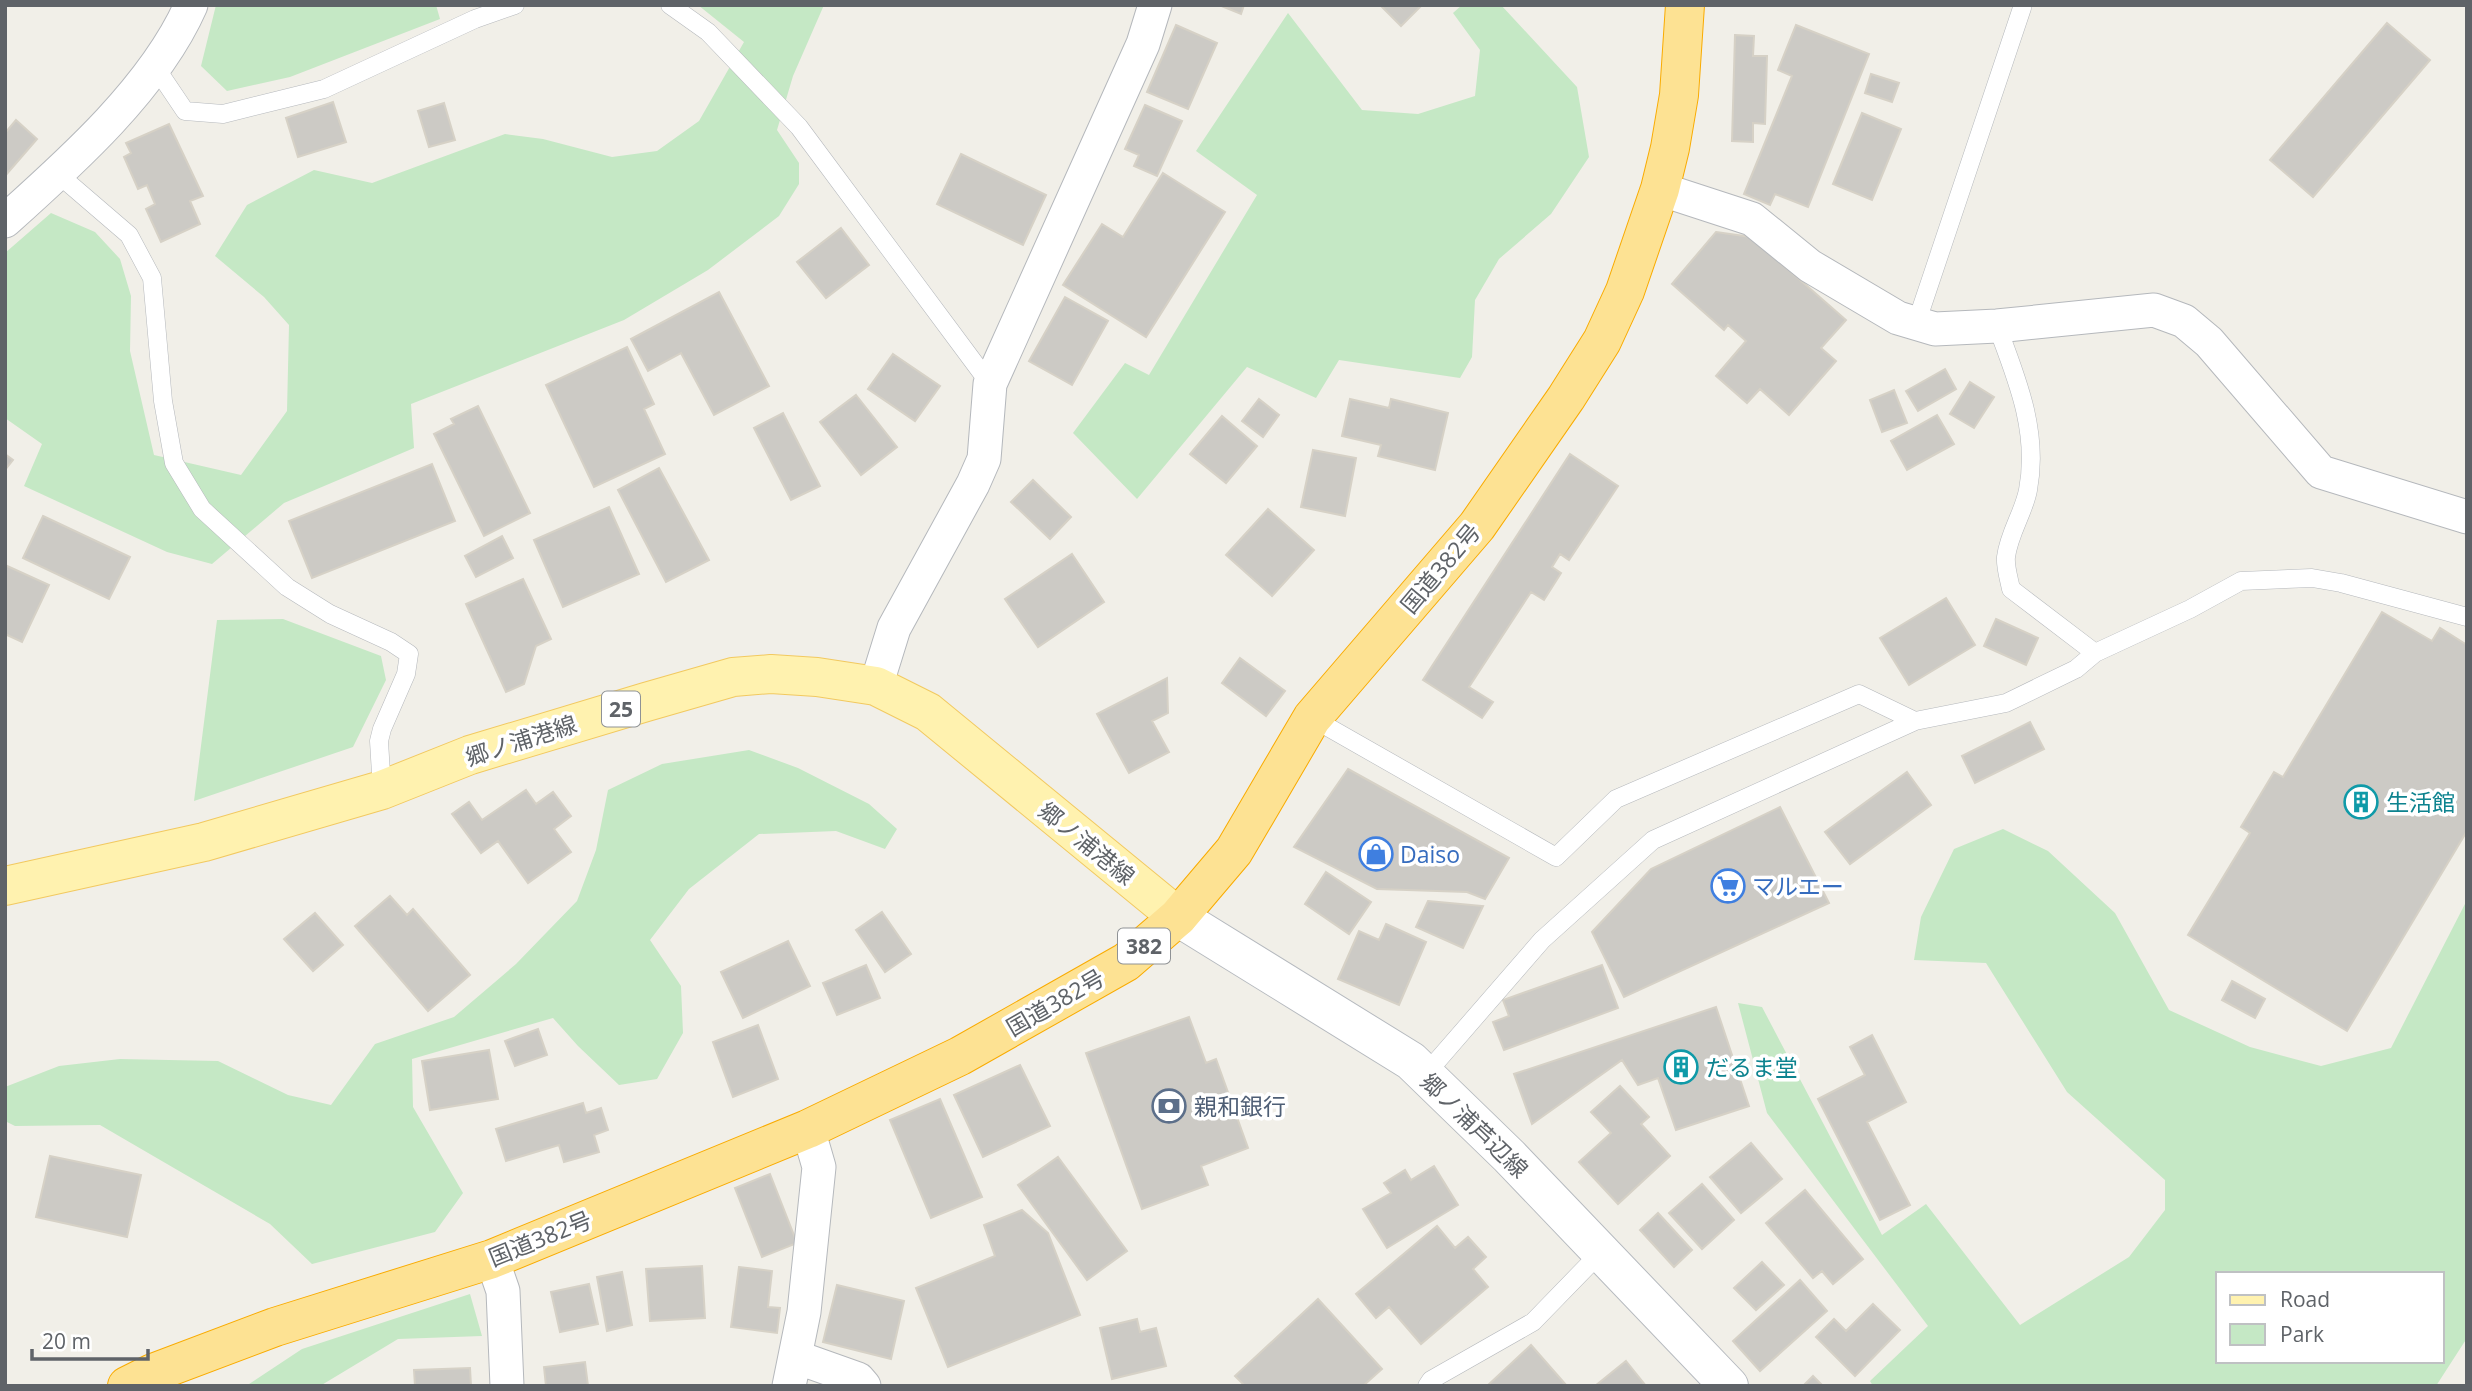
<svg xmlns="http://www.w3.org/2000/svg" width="2472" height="1391" font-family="'Open Sans','Noto Sans JP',sans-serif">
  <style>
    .green { fill: #c5e8c5; fill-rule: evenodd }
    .building { fill: #cccac5; stroke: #d6d1c6; stroke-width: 2 }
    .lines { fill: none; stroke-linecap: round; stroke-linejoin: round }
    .lane-casing { stroke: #b5b8bc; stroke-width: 19 }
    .street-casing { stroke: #b5b8bc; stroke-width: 35 }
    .secondary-casing { stroke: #b6babf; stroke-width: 40 }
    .primary-casing { stroke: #f2c960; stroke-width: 40 }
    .highway-casing { stroke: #f9ab00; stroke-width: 40 }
    .lane { stroke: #fff; stroke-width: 18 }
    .street { stroke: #fff; stroke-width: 33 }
    .secondary { stroke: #fff; stroke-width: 38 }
    .primary { stroke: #fff2af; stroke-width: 38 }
    .highway { stroke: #fde293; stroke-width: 38 }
    .labels { text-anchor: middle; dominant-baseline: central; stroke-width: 7; stroke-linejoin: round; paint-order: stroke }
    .shield { fill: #fff; stroke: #8f9295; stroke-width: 2 }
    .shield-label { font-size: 21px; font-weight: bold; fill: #5f6368 }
    .street-label { font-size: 23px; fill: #5f6368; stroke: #fff }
    .culture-label { font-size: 23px; fill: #0d838f; stroke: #fff; text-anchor: start }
    .shop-label { font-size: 23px; fill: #366cbe; stroke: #fff; text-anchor: start }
    .service-label { font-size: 23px; fill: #4e5e75; stroke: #fff; text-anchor: start }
  </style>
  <rect width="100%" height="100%" fill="#f1efe8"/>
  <path class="green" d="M216,5h220l4,14 -150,58 -63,14 -26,-25z
    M698,5h126l-31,71 -16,54 22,33v21l-20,32 -71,54 -84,50 -213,84 3,44 -130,55 -72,61 -45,-12 -143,-66 18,-42 -37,-26v-165l46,-40 44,19 25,27 11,37 -1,55 24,104 87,20 46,-64 2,-86 -25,-28 -49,-41 32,-51 67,-35 58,13 133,-49 38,5 69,18 45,-6 42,-30 45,-79z
    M1462,5h39l76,82 12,70 -38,57 -52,45 -24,41 -3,57 -12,21 -121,-18 -23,38 -69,-31 -110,132 -64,-66 52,-70 24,12 108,-180 -61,-44 92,-138 74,97 56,4 57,-18 5,-46 -27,-37z
    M283,619l98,37 5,24 -33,67 -159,54 23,-181z
    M749,750l49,18 71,36 28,25 -12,20 -49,-18 -77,3 -70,55 -39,51 31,46 2,47 -26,46 -38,6 -41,-39 -25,-28 -141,41 1,48 50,86 -28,39 -123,32 -42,-40 -170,-99 -85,1 -10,-5v-34l54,-21 61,-7 98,2 70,34 43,10 44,-61 79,-27 62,-53 61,-63 19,-51 12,-60 54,-26z
    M2003,829l45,22 67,62 54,97 81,37 71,19 70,-18 76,-148v438l-31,48h-563l-3,-5 58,-55 -161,-213 -29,-110 24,4 120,228 44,-31 94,121 109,-68 36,-47v-30l-98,-88 -81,-129 -72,-3 7,-43 33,-68zM2218,1274h224v87h-224z
    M470,1294l12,42 -84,3 -78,47h-74l56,-37z"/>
  <path class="building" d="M1219,5h25l-3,9z
    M1380,5h42l-21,21z
    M2387,23l43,37 -117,137 -43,-37z
    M1176,25l41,18 -29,66 -41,-17z
    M1796,25l73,29 -61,153 -33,-13 -5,11 -26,-11 48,-118 -14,-6z
    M1735,35l19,1 -1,20h14l-2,68 -12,-1v19l-21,-1z
    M1871,74l28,9 -7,19 -27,-9z
    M333,102l13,40 -48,15 -12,-39z
    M444,103l11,37 -26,7 -11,-36z
    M1145,105l37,16 -25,55 -23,-10 5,-11 -14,-6z
    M1862,113l39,16 -29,71 -39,-16z
    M16,120l21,19 -32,37v-43z
    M169,124l34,72 -13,5 10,23 -39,18 -15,-33 9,-5 -8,-19 -9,4 -14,-32 7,-4 -5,-10z
    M961,154l85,41 -23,50 -86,-41z
    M1163,173l62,39 -79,125 -83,-52 39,-61 21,13z
    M841,228l28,37 -43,33 -29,-36z
    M1716,232l35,5 95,83 -25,28 15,13 -47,54 -29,-26 -13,14 -31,-27 30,-35 -18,-16 -4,5 -52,-46z
    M719,292l50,94 -55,29 -33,-62 -33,18 -17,-32z
    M1065,297l43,24 -36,64 -43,-24z
    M627,347l27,57 -10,5 21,45 -71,33 -48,-102z
    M893,354l47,32 -25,35 -47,-32z
    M1945,369l11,20 -38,22 -12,-20z
    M1970,382l24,15 -20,31 -24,-14z
    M1894,390l13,33 -25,9 -12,-32z
    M856,395l41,52 -36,28 -41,-53z
    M1259,399l20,16 -16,22 -21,-16z
    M1350,399l39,9 2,-9 57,14 -13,57 -57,-14 3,-11 -39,-9z
    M478,406l52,107 -46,23 -50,-102 20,-10 -3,-5z
    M783,413l37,73 -29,14 -37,-72z
    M1937,415l17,29 -47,26 -16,-29z
    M1222,416l35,30 -31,37 -36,-29z
    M1313,450l43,8 -11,58 -44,-9z
    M5,454l8,6 -8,10z
    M1570,454l48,32 -49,74 -9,-6 -8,13 9,6 -17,27 -13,-8 -62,95 24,15 -11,16 -59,-38z
    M432,464l23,57 -143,57 -23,-57z
    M659,468l50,92 -43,22 -48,-92z
    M1033,480l38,37 -21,22 -39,-37z
    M609,507l30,67 -76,33 -29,-67z
    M1268,509l46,41 -42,46 -46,-41z
    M43,516l87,41 -21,42 -86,-41z
    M502,536l11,22 -37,19 -11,-21z
    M1072,554l32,48 -66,45 -33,-48z
    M5,565l44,20 -27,57 -17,-8z
    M523,579l28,60 -15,7 -12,38 -18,8 -40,-88z
    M1946,598l29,47 -66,40 -29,-47z
    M2382,612l50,29 8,-13 27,17v186l-120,200 -159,-96 62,-102 -9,-6 33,-55 9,5z
    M1996,619l42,19 -12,27 -42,-19z
    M1240,658l45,33 -19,25 -44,-33z
    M1167,678l1,35 -16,8 17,31 -40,21 -32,-59z
    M2030,722l14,27 -69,34 -13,-27z
    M1348,769l161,89 -24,41 -18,-7 -90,-3 -83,-42z
    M1907,772l24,33 -81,59 -25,-32z
    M526,790l10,14 17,-12 18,24 -17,13 17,23 -43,31 -30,-42 -17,12 -29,-39 17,-12 13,18z
    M1780,807l49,96 -205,94 -32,-65 59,-63z
    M1326,872l45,30 -22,32 -44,-30z
    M390,896l17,19 6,-6 57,66 -42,36 -73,-85z
    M1428,901l55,5 -20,42 -47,-21z
    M882,912l29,42 -26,18 -29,-42z
    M315,913l28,32 -30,26 -29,-32z
    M1386,924l40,18 -27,63 -61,-26 21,-48 20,9z
    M788,941l22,45 -67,32 -22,-46z
    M866,965l14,33 -43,17 -14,-32z
    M1602,965l16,43 -114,42 -11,-28 16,-6 -6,-16z
    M2232,981l33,18 -10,19 -33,-18z
    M1716,1007l33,99 -73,24 -18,-52 -20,7 -16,-25 -90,64 -18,-50z
    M1189,1017l17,46 10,-4 32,89 -47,18 7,19 -66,24 -56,-156z
    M758,1025l20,54 -45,18 -20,-55z
    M538,1029l9,26 -32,11 -10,-25z
    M1872,1035l34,67 -39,20 43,83 -30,15 -62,-121 47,-24 -15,-28z
    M489,1050l9,49 -68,11 -8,-49z
    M1020,1065l30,61 -67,31 -29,-62z
    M1620,1086l29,31 -8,7 29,32 -52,48 -39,-42 32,-29 -20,-21z
    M940,1099l42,98 -51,21 -41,-98z
    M583,1103l3,10 15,-5 7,22 -14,5 5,17 -35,10 -5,-17 -53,16 -10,-32z
    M1751,1143l31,36 -41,34 -31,-36z
    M50,1156l91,19 -14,62 -91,-20z
    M1058,1157l69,94 -40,29 -69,-95z
    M1434,1166l24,39 -71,43 -24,-39 28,-16 -7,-10 21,-13 6,10z
    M770,1174l27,69 -35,14 -27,-69z
    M1702,1184l32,36 -32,29 -33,-36z
    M1805,1190l58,69 -30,25 -11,-13 -9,7 -47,-55z
    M1022,1210l26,23 32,82 -132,52 -32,-79 79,-32 -11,-31z
    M1658,1213l34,37 -18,17 -34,-37z
    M1437,1226l18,22 13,-11 18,20 -13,12 15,18 -67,57 -32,-37 -13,11 -20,-24z
    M1762,1262l22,23 -28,25 -22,-22z
    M702,1266l3,52 -55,3 -4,-52z
    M739,1267l33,4 -4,36 12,1 -3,25 -46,-6z
    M622,1272l10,53 -25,6 -10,-54z
    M1800,1280l27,31 -67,60 -27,-30z
    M589,1284l9,40 -38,8 -9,-40z
    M837,1285l67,16 -13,58 -68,-17z
    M1318,1299l64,70 -19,17h-118l-10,-10z
    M1873,1304l27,26 -45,46 -39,-39 18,-18 12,12z
    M1137,1319l3,13 16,-4 10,38 -54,13 -12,-51z
    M1531,1345l36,41h-80z
    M1626,1361l20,25h-51z
    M585,1362l3,24h-42l-2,-19z
    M470,1368l1,18h-56l-1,-16z
    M1813,1376l10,10h-20z"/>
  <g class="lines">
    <defs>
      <path id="lane" d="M670,5l38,27 91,95 191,257
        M156,68l29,43 38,3 101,-25 151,-70 40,-14
        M58,174l71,61 23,43 11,123 11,62 28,46 85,78 43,27 61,28 18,12 -3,20 -24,55 -3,12 3,49
        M1916,324l106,-316
        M1997,326c20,53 42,106 31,164 -4,22 -19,43 -22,67 -1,9 3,22 5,32l84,64
        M1312,718l244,139 60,-58 243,-105 56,27
        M1424,1076l118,-136 111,-100 262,-119 91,-18 70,-34 19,-16 95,-44 51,-28 71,-3 29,5 126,34
        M1427,1386l4,-6 102,-58 68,-70"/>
      <path id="street" d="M1660,189l92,30 58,47 88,52 37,11 62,-3 157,-16 30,11 25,21 112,130 146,45
        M5,221c66,-59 150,-134 186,-216
        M876,686l18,-58 79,-144 11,-25 6,-75 153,-340 12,-39
        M492,1259l11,32 4,95
        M796,1357l62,22 6,7
        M789,1386l15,-74 15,-145 -11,-38"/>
      <path id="secondary" d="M1178,917l233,144 98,95 220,230"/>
      <path id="primary" d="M5,886l199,-44 178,-52 88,-35 176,-53 87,-25 38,-3 46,3 59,9 52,26 250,205"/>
      <path id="highway" d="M127,1386l26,-13 122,-46 217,-68 316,-130 152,-73 166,-94 52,-45 56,-66 78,-133 165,-192 89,-128 36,-57 23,-50 35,-102 10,-41 9,-53 6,-90"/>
    </defs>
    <use href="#lane" class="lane-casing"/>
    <use href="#street" class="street-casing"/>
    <use href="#secondary" class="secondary-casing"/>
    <use href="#primary" class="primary-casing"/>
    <use href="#highway" class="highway-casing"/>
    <use href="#lane" class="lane"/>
    <use href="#street" class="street"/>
    <use href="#secondary" class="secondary"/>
    <use href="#primary" class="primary"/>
    <use href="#highway" class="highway"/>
  </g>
  <defs>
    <symbol id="building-ring" viewBox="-11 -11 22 22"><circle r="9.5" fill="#fff" stroke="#0f9aa8" stroke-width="1.5"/><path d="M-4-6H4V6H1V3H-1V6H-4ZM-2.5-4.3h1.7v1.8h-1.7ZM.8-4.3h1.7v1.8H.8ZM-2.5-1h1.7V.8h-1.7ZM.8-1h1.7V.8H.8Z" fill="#0f9aa8"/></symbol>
    <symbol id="shop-ring" viewBox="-11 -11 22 22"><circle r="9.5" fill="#fff" stroke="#3f7fe0" stroke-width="1.5"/><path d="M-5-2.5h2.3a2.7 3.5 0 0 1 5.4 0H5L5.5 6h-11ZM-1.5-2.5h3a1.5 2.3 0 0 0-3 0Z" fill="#3f7fe0"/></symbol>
    <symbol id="supermarket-ring" viewBox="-11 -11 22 22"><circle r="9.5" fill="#fff" stroke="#3f7fe0" stroke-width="1.5"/><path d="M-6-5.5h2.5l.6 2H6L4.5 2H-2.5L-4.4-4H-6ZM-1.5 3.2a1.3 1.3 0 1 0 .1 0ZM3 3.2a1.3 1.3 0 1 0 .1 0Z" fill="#3f7fe0"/></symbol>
    <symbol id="bank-ring" viewBox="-11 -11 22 22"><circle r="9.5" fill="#fff" stroke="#5c6f8a" stroke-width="1.5"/><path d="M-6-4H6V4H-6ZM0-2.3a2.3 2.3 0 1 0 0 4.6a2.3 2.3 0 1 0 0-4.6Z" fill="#5c6f8a"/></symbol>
  </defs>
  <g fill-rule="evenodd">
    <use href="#building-ring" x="2342" y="783" width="38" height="38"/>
    <use href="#shop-ring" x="1357" y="835" width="38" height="38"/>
    <use href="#supermarket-ring" x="1709" y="867" width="38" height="38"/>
    <use href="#building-ring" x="1662" y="1048" width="38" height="38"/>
    <use href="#bank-ring" x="1150" y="1087" width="38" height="38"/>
  </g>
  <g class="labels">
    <g class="shield">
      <rect x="602" y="691.5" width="38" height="35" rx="5"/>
      <rect x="1118" y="928.5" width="52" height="35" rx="5"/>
    </g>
    <g class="shield-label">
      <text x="621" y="709">25</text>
      <text x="1144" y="946">382</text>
    </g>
    <g class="street-label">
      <text transform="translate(1440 568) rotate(-50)">国道382号</text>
      <text transform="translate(521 740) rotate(-18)">郷ノ浦港線</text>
      <text transform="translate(1087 843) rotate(39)">郷ノ浦港線</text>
      <text transform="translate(1055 1002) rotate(-30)">国道382号</text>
      <text transform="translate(1475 1125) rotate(44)">郷ノ浦芦辺線</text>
      <text transform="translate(540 1238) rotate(-22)">国道382号</text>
    </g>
    <g class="culture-label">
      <text x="2386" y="802">生活館</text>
      <text x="1706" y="1067">だるま堂</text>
    </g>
    <g class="shop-label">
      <text x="1400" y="854">Daiso</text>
      <text x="1752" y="886">マルエー</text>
    </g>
    <g class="service-label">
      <text x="1194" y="1106">親和銀行</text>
    </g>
  </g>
  <rect width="2472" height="1391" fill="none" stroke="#5f6368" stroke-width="14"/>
  <rect x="2216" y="1272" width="228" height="91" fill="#ffffff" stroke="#bfc1c3" stroke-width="2"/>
  <rect x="2230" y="1295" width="35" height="10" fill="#fff2af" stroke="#bfc1c3" stroke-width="2"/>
  <text x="2280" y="1307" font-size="21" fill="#5f6368">Road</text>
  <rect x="2230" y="1324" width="35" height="21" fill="#c5e8c5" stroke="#bfc1c3" stroke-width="2"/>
  <text x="2280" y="1342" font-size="21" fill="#5f6368">Park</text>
  <path d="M32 1349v10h116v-10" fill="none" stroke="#5f6368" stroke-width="3.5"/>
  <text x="42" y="1349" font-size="21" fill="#5f6368" stroke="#ffffff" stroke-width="5" paint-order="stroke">20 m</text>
</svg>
